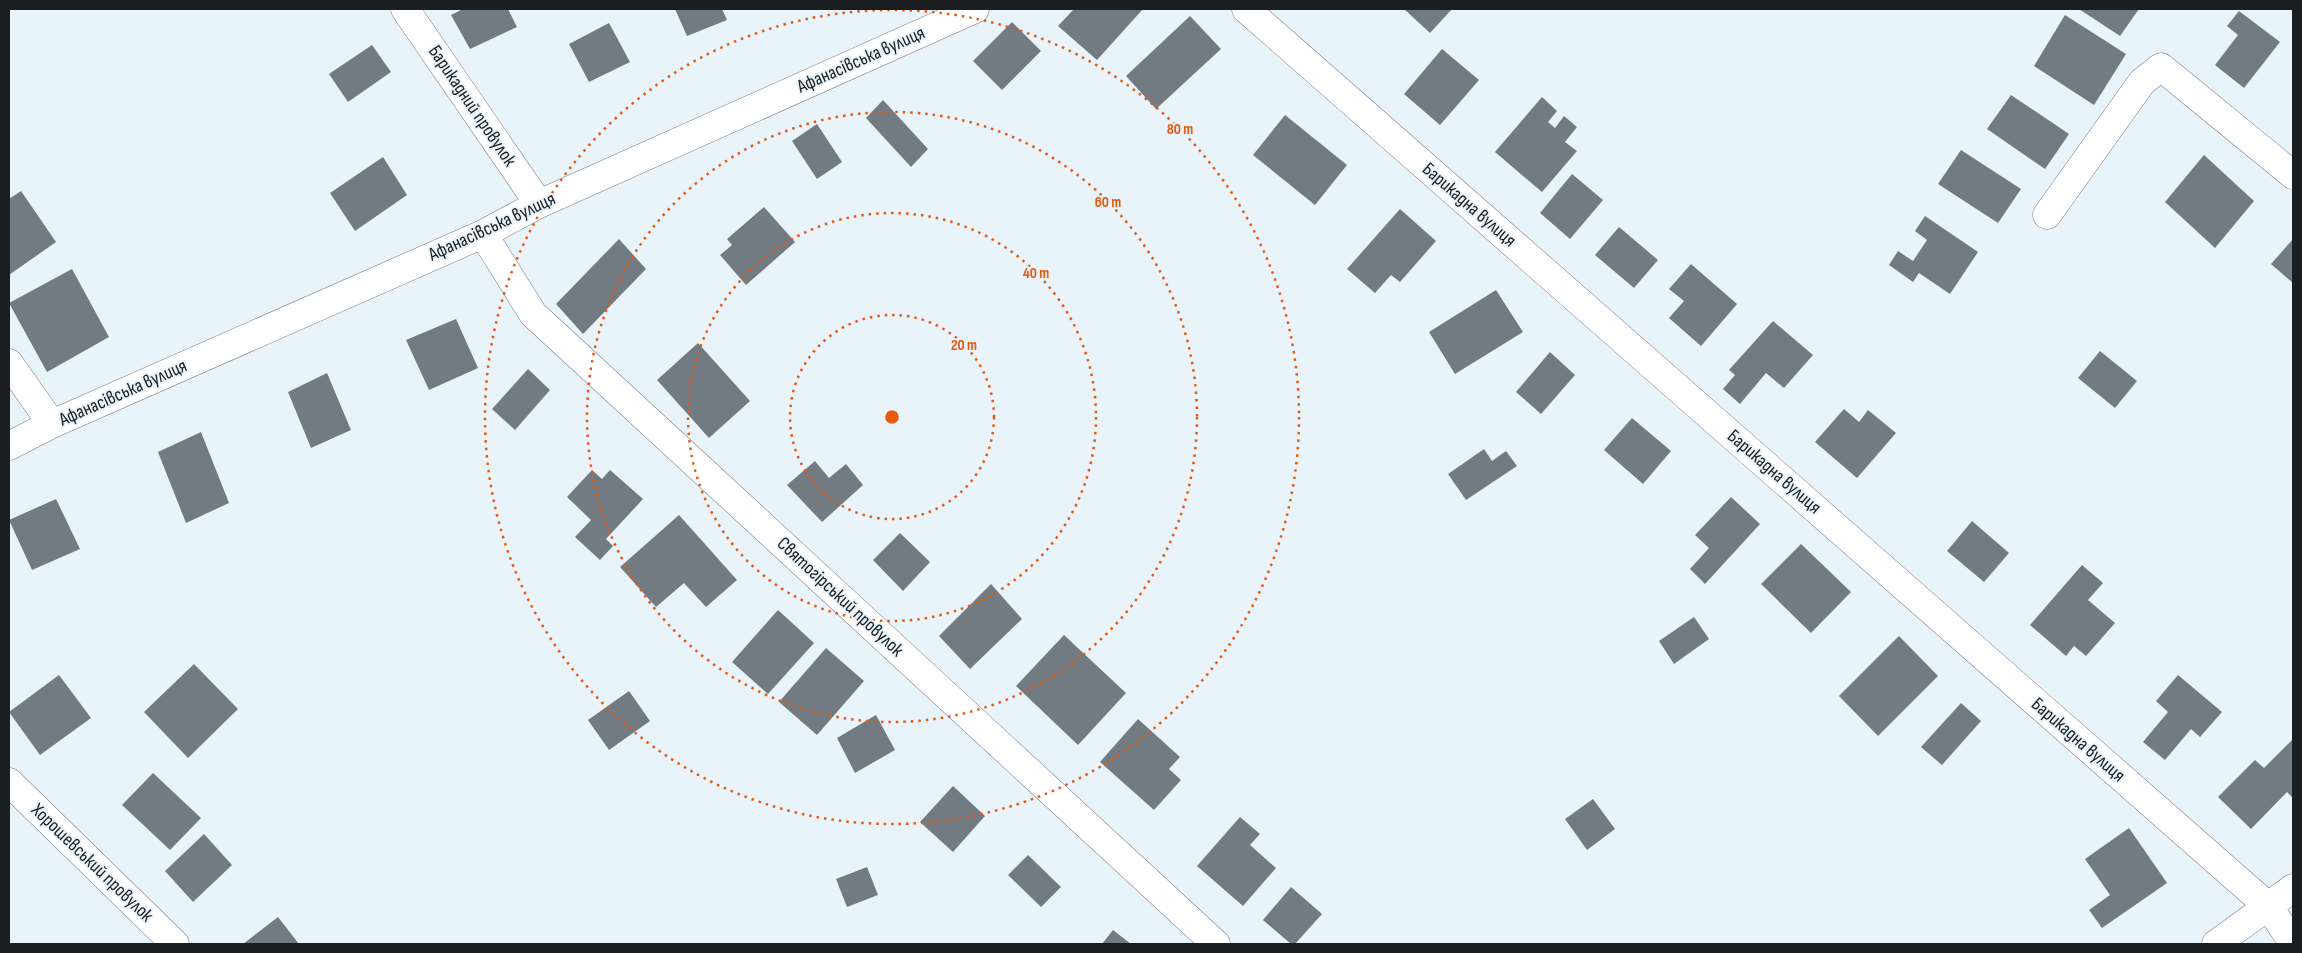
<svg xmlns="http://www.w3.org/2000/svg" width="2302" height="953" font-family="'Sofia Sans Condensed',sans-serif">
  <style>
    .building { fill: #727b82 }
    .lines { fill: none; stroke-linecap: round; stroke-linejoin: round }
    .minor-casing { stroke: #757e85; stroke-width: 29 }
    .minor { stroke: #fff; stroke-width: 28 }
    .ring { fill: none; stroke: #e8590c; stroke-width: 2.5; stroke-dasharray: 2.5 5 }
    .labels { text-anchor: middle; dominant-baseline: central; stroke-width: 4; stroke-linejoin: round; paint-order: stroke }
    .street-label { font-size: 19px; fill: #1b1e21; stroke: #e9f3fa }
    .centre { fill: #e8590c; stroke: #e9f3fa; stroke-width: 2.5 }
    .ring-label { font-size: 15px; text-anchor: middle; font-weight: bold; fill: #e8590c; stroke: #e9f3fa; stroke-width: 4; stroke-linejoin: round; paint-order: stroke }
  </style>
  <rect width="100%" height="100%" fill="#e9f3fa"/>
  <path class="building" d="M463,9h45l9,18 -47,22 -19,-34z
    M675,9h47l5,11 -40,16z
    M1074,9h69l-46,51 -39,-34z
    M1404,9h48l-22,24z
    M2079,9h60l-19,27z
    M2239,11l41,31 -36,46 -29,-23 23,-30 -11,-9z
    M2065,15l61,39 -32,51 -60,-39z
    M1190,16l31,33 -65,60 -30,-33z
    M1012,22l29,29 -39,39 -29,-29z
    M609,23l21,39 -41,20 -20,-38z
    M372,45l19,27 -43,30 -19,-28z
    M1442,49l37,31 -39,45 -36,-31z
    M2011,95l58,39 -24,35 -58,-40z
    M1542,97l15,14 -9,11 7,6 9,-12 13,11 -12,15 12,9 -35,41 -47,-40z
    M883,100l45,49 -17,18 -45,-49z
    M1285,115l62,50 -32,40 -62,-50z
    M817,124l25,38 -25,17 -25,-38z
    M1961,150l60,39 -23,34 -60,-39z
    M2204,155l50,46 -39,47 -50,-46z
    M383,157l24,38 -52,36 -25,-38z
    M1572,174l31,26 -33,39 -30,-26z
    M21,191l35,51 -47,33v-76z
    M764,207l31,35 -49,43 -26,-30 12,-10 -5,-6z
    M1400,209l36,32 -36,41 -9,-7 -16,18 -28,-24z
    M1925,216l53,36 -28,42 -31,-21 -6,9 -24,-17 9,-14 15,10 14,-21 -12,-9z
    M1619,227l39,33 -24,28 -39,-33z
    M619,239l27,30 -63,65 -27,-30z
    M2293,239v44l-22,-19z
    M1691,264l46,40 -36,42 -32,-28 15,-17 -15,-12z
    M72,269l37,68 -62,35 -38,-69z
    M1496,290l27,42 -68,42 -26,-42z
    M456,319l22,49 -49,22 -23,-50z
    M1773,321l40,34 -29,33 -18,-15 -26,31 -17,-15 12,-14 -6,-5z
    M698,343l52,58 -41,37 -52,-58z
    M2100,351l37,30 -22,27 -37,-30z
    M1550,352l25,23 -34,39 -25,-22z
    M528,369l22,21 -35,40 -23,-21z
    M327,373l24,57 -40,18 -23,-56z
    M1844,409l15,13 9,-12 28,23 -39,45 -42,-36z
    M1632,418l39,33 -28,33 -39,-34z
    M201,432l28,71 -43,20 -28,-71z
    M1484,449l8,12 14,-10 11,15 -51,34 -18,-26z
    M815,461l14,17 17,-14 17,21 -41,37 -35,-37z
    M592,470l10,9 8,-9 33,29 -37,40 7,7 -13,14 -25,-23 16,-17 -24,-23z
    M1731,497l29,27 -55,60 -15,-15 19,-21 -14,-13z
    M56,499l24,50 -48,21 -23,-50z
    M679,515l58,65 -31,27 -22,-24 -28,24 -36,-40z
    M1972,521l37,32 -25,29 -37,-31z
    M900,533l30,29 -27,29 -30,-31z
    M1801,544l50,48 -40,41 -50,-49z
    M2082,565l21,18 -15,17 27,23 -29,33 -12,-10 -8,10 -36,-31z
    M991,584l31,35 -52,50 -31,-33z
    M778,610l36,33 -46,51 -36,-32z
    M1694,617l15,22 -35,25 -15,-23z
    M1064,635l62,58 -48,52 -62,-59z
    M1899,636l39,40 -60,60 -39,-40z
    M826,648l38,33 -47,54 -38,-33z
    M194,664l44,45 -50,49 -44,-46z
    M59,675l32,43 -51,37 -31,-43z
    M2178,675l44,37 -22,25 -9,-8 -26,31 -22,-18 25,-30 -12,-11z
    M629,691l21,30 -41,29 -21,-30z
    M1961,703l20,18 -39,44 -21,-18z
    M876,715l19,35 -40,23 -18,-35z
    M1138,719l42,38 -11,12 12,11 -27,30 -54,-48z
    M2293,739v59l-6,-6 -36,37 -33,-32 37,-37 9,8z
    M153,773l48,45 -31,32 -48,-45z
    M953,786l32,30 -32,36 -33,-30z
    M1593,799l22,30 -28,21 -22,-31z
    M1240,817l20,17 -10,11 26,23 -33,38 -46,-40z
    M2129,828l38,55 -65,45 -13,-18 21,-15 -25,-36z
    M204,834l28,31 -39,37 -28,-31z
    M1028,855l33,32 -20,20 -33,-32z
    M867,867l11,28 -31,12 -11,-28z
    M1291,887l31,27 -27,30h-4l-28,-24z
    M278,917l21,27h-56z
    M1113,930l18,14h-29z"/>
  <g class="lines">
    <defs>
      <path id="minor" d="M405,9l134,195
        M1246,9l1023,898 24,36
        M2047,215l95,-133 19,-15 132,108
        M483,234l50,80 683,630
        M9,363l43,61
        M9,446l43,-22 431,-190 56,-30 436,-195
        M9,782l166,162
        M2216,944l77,-56"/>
    </defs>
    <use href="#minor" class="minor-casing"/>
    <use href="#minor" class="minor"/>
  </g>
  <g class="ring">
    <circle cx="892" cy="417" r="102"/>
    <circle cx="892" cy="417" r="204"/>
    <circle cx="892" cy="417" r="305"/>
    <circle cx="892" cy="417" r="407"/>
  </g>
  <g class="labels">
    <g class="street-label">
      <text transform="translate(861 60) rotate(-24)">Афанасівська вулиця</text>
      <text transform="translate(472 106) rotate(56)">Барикадний провулок</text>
      <text transform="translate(1469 205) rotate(41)">Барикадна вулиця</text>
      <text transform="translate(492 227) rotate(-25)">Афанасівська вулиця</text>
      <text transform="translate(123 393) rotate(-24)">Афанасівська вулиця</text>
      <text transform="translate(1774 472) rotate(41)">Барикадна вулиця</text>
      <text transform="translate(840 597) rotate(43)">Святогірський провулок</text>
      <text transform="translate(2078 740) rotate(41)">Барикадна вулиця</text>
      <text transform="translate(92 863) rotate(44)">Хорошевський провулок</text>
    </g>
  </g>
  <circle cx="892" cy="417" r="8" class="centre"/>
  <g class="ring-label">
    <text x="1180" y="134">80 m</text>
    <text x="1108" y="207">60 m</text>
    <text x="1036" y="278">40 m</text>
    <text x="964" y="350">20 m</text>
  </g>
  <rect width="2302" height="953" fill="none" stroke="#1b1e21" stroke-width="20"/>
</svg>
